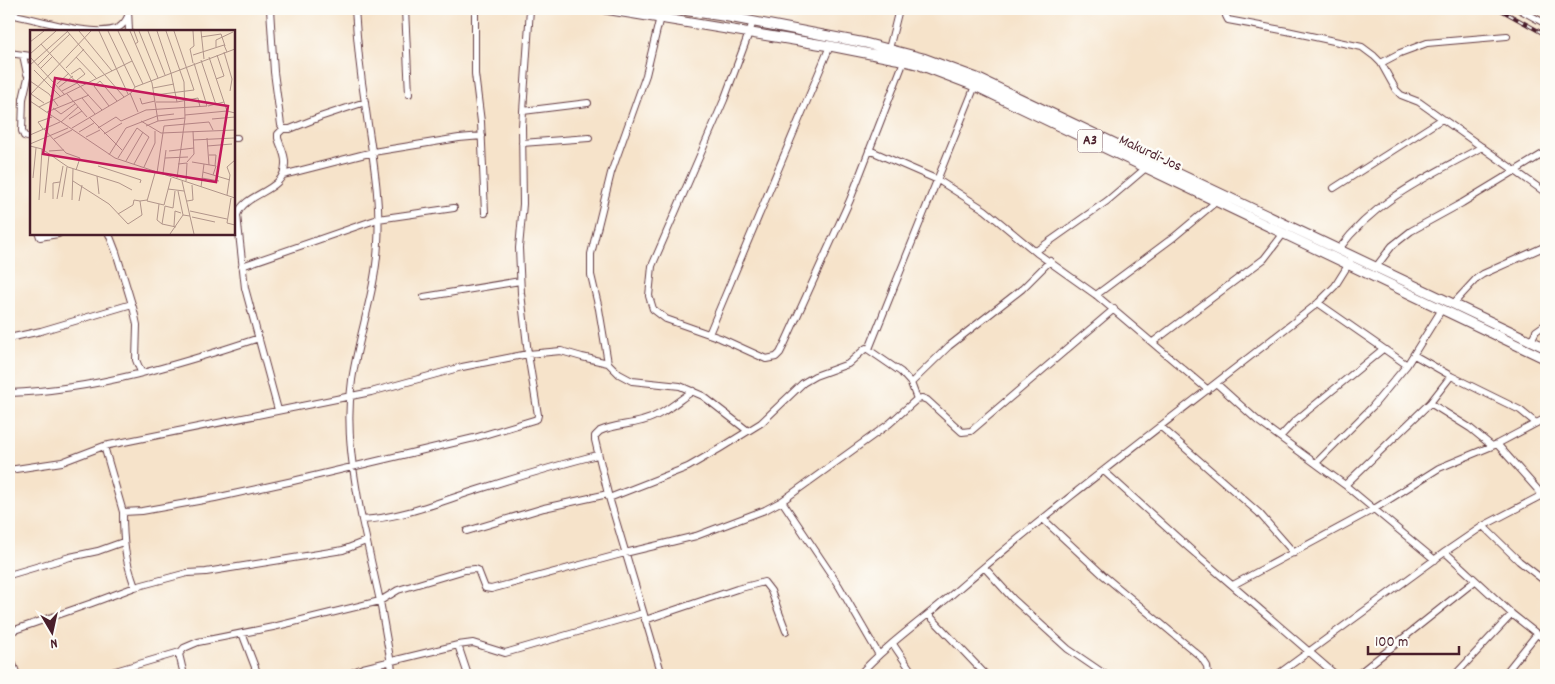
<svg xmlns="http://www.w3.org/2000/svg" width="1555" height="684" font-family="Dekko,sans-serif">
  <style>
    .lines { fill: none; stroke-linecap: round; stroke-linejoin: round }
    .minor-casing { stroke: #643c43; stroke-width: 8 }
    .highway-casing { stroke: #643c43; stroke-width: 11 }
    .minor { stroke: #fff; stroke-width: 6 }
    .highway { stroke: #fff; stroke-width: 9 }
    .rail-casing { stroke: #4a1f2b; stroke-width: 4 }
    .rail { stroke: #fdfcf7; stroke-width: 2; stroke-dasharray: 5.5; stroke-linecap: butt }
    .labels { text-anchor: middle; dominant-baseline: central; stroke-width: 5; stroke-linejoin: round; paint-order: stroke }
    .shield { fill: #fdfcf7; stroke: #806168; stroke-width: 1 }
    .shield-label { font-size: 14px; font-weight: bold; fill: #4a1f2b }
    .street-label { font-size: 15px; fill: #4a1f2b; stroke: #fdfcf7 }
    .inset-road { fill: none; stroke: #b1958a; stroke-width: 1 }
    .view { fill: #c2185b; fill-opacity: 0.15; stroke: #c2185b; stroke-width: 2.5 }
    .inset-edge { fill: none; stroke: #4a1f2b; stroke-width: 2.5 }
  </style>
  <rect width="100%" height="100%" fill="#fdfcf7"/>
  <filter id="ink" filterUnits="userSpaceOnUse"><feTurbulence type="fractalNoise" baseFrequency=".02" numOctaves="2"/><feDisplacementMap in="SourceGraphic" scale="10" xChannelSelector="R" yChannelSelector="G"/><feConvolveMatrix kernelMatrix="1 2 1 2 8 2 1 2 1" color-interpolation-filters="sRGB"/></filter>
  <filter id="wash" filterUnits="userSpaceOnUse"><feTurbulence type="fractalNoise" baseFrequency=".0096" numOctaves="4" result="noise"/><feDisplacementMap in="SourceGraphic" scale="20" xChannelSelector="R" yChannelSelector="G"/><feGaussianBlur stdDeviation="1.12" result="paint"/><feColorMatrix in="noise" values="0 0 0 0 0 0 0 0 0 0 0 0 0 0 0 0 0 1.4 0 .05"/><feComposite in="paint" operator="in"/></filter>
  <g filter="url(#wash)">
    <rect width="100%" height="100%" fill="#f6e3ca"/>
  </g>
  <g filter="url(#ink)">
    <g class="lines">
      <defs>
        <path id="minor" d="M128,9l1,22
          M270,9l4,63 7,53 2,4h7l30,-12 45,-15
          M355,9c2,31 5,63 10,94 6,46 16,93 13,140 -2,46 -19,91 -26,137 -7,47 1,93 10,140 41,-2 79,-19 118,-31 38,-12 78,-24 117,-34
          M405,9l4,85
          M475,9v65l6,48 4,91
          M1227,9l-1,7 2,4 59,11 75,16 12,9 7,7 15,27 5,5 18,7 127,91
          M1519,9l27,15
          M9,14c27,4 85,25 109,14 5,-3 8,-7 10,-12
          M753,22l-29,78 -72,166 -3,30 4,13 13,10 54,19 46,21 10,-2 4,-4 4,-8 66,-145 54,-139
          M889,49l10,-40
          M9,53l22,3
          M23,55l4,19
          M1381,63l19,-10 27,-10 80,-7
          M31,65l-8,34 -1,32 2,5 7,2
          M523,111l65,-8
          M234,138h3
          M522,143l67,-5
          M869,150l69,30 47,30 52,43 59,42 112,95
          M283,175l90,-23 86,-14 23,-2
          M1334,188l108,-69
          M39,234l1,3 18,-3
          M109,234l7,18 18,59 3,14 -1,35 5,12
          M1339,249c37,-50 90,-73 143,-102
          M1036,251l71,-50 40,-34
          M242,266l136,-47 76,-11
          M1376,267l16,-21 19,-15 51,-28 84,-51
          M1096,295l78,-58 43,-36
          M424,297l96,-16
          M1318,303l89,62
          M1453,304l24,-26 6,-4 63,-28
          M709,334l121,-288
          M9,338l32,-7 91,-27
          M1531,341l5,-10 10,-7
          M1153,342l111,-83 20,-26
          M869,349l106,-263
          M1414,355l37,21
          M608,363l-9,-54 -8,-34v-21l20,-81 35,-98 14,-58
          M911,383l38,-37 73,-57 28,-28
          M1217,384l41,37 87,64 90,75
          M9,393c86,-3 169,-28 250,-55
          M1430,403l40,25 22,18
          M278,410l-33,-122 -8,-73c9,-24 48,-22 48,-51 1,-9 -5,-18 -7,-26v-4l5,-5
          M1160,426l99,87 35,40
          M1280,437l15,-16 88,-72
          M1497,444l49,55
          M104,446l19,66 19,-1 73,-13 78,-17 181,-43 63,-19 1,-4 -10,-61 -7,-61 -2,-45 4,-44 -1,-78 8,-117
          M1316,463l56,-56 35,-42 35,-56
          M9,470l53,-8 42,-16 267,-54 91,-25 66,-13 33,-3 21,6 26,6 11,11 13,7 48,5 23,10 45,35
          M1104,471l85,77 147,127
          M1345,485l85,-82 21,-27 69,34 16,13
          M609,498l79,-31 31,-18 42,-26 42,-40 12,-7 33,-12 18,-16 35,24 10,11 6,16
          M782,501l57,85 40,69
          M123,512c0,29 2,48 12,75
          M1043,519l60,56 98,82 6,9 1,9
          M362,520l18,81 13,74
          M1483,526l36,35 27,21
          M467,531l77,-23 64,-14
          M1445,552l67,62 34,27
          M984,567l29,32 55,50 38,26
          M9,575l61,-18 28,-6 25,-9
          M1233,585l141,-76 65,-41 58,-24 49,-26
          M929,615l57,60
          M645,620l92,-31 27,-7 7,9 15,40
          M9,632l83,-29 43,-16 52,-14 19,-1 137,-22 23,-9
          M242,633l16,42
          M893,644l21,31
          M9,653l8,22
          M94,675l18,-3 68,-20
          M184,675l-5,-21 5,-6 14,-6 75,-15 107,-26 18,-11 67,-20 10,-1 3,1 7,18 6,1 134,-36 71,-17 69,-26 17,-9 107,-77 28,-25 5,-1 5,2 35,32 9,-1 143,-122
          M347,675l16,-7 95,-23
          M468,675l-10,-30 15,-2 32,10 138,-40
          M662,675l-54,-181 -13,-54v-4l5,-5c13,-6 28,-6 42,-10 20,-5 34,-19 51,-30
          M859,675c28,-31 65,-56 97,-84 117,-101 242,-192 362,-288l17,-17 15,-24
          M1277,675l168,-123 38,-26 63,-33
          M1357,675l118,-94
          M1455,675l57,-61
          M1504,675l32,-40"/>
        <path id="highway" d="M605,9l225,37 66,13 24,6 55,21 571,273
          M676,9l53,8 136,26 58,15 54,20 569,270"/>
      </defs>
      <use href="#minor" class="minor-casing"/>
      <use href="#highway" class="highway-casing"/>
      <use href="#minor" class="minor"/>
      <use href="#highway" class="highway"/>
      <defs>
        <path id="rail" d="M1499,9l47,26"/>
      </defs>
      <use href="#rail" class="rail-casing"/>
      <use href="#rail" class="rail"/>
    </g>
  </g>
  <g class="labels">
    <rect class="shield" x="1077.5" y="129.5" width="25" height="23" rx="4"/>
    <g class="shield-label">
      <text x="1090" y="141">A3</text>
    </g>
    <g class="street-label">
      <text transform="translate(1150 154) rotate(25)">Makurdi-Jos</text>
    </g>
  </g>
  <g transform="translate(30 30)">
    <rect width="205" height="205" fill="#f6e3ca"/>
    <path class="inset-road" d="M37,1l57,66M49,1l33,40M69,1l29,63M78,1l27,56M88,1l25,53M100,1l22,52 6,38M104,1l4,11 -3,2M109,1l19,47M118,1l17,44M127,1l14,42M136,1l18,51 1,36M171,1l3,28M171,7l20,-3 4,12M0,12l14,-11M11,14l61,66M186,17v-7l17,-8M194,22l8,27 -2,12M20,23l20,-19M0,24l26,-23M163,25l31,-10 3,7M0,27l35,38M46,27l21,22M179,27l18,54M171,30l15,45M163,33l-3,-14 4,-3 -1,-15M0,35l38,-34M8,35l12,-12M11,38l12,-12M36,38l18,-19M4,40l27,27M41,44l9,-6 5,6 -8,6M186,49l8,-3 -7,-21M0,51l19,13 9,12M70,51l-6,5 15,20M70,51l17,20M27,54l12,-11M29,57l14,-11M123,58l21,-4M32,61l17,-9M100,63l8,19M1,64l13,9M37,64l20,23M0,65l61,-64M125,65l39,-5 -20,-59M52,68l13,16M110,68l2,6 13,-3M0,71l85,57 120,40M126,72h21l-6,-29M147,72l21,-4 2,9M178,76l16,-4M9,77l93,-46M23,78l8,6 14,-10M17,82l42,-17M155,85l42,-4 8,2M127,86l17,-2M59,87l33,33M39,89l13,-8M182,89l23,-2M111,91l20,12 74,-3M31,92l17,-15M116,96l12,-5 27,-3 -8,60M42,98l59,-35 4,-6 100,-38M68,98l18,-11 5,4 25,-11 61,-4 -13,-43M13,99l-5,-7 14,-5M14,99l22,24 14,5 -4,12M49,102l15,-9M74,104l18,-11M0,105l30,-13M56,107l14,-7M177,108l2,27M24,109l18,-9M163,110l41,-2M0,114l38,-16M0,116l12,3 26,18 51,16 13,7M177,116l25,-2M19,121l15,-1M139,121l25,-3M79,125l17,-27 31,-12M179,125h7l-1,11M88,128l19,-30 12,9 -15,27M135,128l23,-1M96,131l17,-29M157,132l7,-8 -1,-23M162,132l24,4 -3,9M148,134l9,-1 -1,18M68,136l43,14 -1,3M114,137l11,-24v-12M173,142l27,8M125,143l-8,28 17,4 7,-27M127,143l7,-47 45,-4 4,8M133,143l3,-23M67,146l2,18M3,148l3,-30M172,148l17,3M43,151l36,23 19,20 14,-9 -2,-14 7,-1M152,151l12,53M171,157l3,-23M138,159l16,2M145,161l-2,17 -8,-2 -3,18 14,3M148,161l5,24M15,163l4,-38M197,165l3,-20 -3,-8 8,-7M32,167l5,-30M201,168l-4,25 8,2M23,169v-16l7,-1M27,169l6,-33M9,170l3,-51M42,170l1,-31M49,171l3,-16M157,171l6,-1 -1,-15M129,174l-2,16 5,4M160,181l37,8M88,184l15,-9 1,-5 6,1M162,187l23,5M144,196l1,-15 6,2M140,204l13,-19 7,1"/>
    <path class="view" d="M25,48l173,28 -12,76 -173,-28z"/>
    <rect width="205" height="205" class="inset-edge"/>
  </g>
  <rect width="1555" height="684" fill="none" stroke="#fdfcf7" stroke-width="30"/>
  <g transform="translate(52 632) rotate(171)" stroke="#fdfcf7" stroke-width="4" paint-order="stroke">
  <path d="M0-4L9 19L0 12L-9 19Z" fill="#4a1f2b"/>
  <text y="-8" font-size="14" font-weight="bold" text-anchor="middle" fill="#4a1f2b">N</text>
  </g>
  <path d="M1368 646v8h91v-8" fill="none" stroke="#4a1f2b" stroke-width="2.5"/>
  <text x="1375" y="646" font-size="15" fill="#4a1f2b" stroke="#fdfcf7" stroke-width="4" paint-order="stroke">100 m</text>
</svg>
